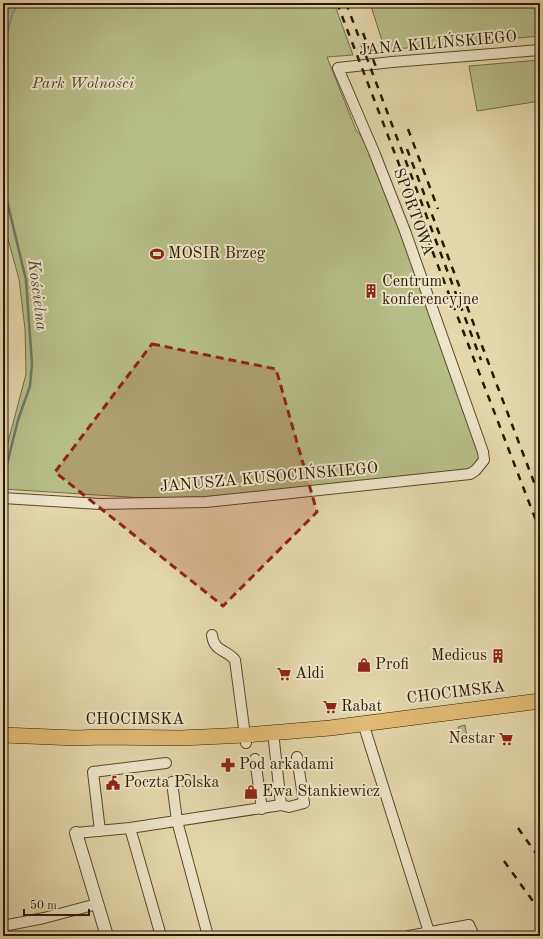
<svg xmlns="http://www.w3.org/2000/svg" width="543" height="939" font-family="'Old Standard TT',serif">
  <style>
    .green { fill: #b6be88; stroke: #716a44 }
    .water { fill: #95b9ab; stroke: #6b7867 }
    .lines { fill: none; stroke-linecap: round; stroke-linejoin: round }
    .stream { stroke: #6b7867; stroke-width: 2.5 }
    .minor-casing { stroke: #5a472c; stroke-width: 12 }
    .tertiary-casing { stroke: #5a472c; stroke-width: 14 }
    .primary-casing { stroke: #2c1701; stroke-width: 16 }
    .minor { stroke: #ede5c9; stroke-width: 10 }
    .tertiary { stroke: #ede5c9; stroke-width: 12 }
    .primary { stroke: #e2bc76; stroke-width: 15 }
    .rail { stroke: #2c1701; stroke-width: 2.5; stroke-dasharray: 7 7; stroke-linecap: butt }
    .marked { fill: #8f2418; fill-opacity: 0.2; stroke: #8f2418; stroke-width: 3; stroke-dasharray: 8 5; stroke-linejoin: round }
    .labels { text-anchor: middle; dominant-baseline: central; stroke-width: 4; stroke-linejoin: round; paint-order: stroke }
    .street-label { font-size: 16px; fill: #2c1701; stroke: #ede5c9 }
    .park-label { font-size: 16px; font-style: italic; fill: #55492a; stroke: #ede5c9 }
    .poi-label { font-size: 16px; fill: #2c1701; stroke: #ede5c9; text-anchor: start }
    .water-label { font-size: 17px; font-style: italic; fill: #4c4834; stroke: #ede5c9 }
  </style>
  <rect width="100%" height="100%" fill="#e4d7ac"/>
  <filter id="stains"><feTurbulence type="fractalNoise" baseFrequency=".005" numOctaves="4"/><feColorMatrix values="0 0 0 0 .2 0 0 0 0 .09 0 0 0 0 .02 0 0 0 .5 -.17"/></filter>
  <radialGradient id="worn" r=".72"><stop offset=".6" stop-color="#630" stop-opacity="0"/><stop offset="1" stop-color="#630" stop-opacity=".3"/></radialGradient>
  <path class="green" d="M3,3h331l19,52 -26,2 29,73 18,22 110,308 -8,10 -270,32 -203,-13v-28l23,-87 -1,-45 -6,-50 -16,-58z
    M370,3h170v33l-155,14z
    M540,60v41l-63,10 -8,-45z
    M465,725l2,13 -3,1 -4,-4 -2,-8z"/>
  <path class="water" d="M3,3h16c-10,11 -7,25 -16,37z"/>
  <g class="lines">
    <path class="stream" d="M3,184l23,96 6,84 -2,22 -12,34 -15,60"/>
    <defs>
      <path id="minor" d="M3,498l97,6 106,-2 264,-28 6,-4 8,-10 -1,-8 -78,-221 -31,-79 -36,-84 54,-6 148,-12
        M212,635c2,17 14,14 23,25l11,83
        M363,723l66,209
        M274,741l7,64
        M255,759l7,50
        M187,780l-15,2 5,39 31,115
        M130,828l31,108
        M100,831l-7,-59 73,-9
        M76,833l54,-5 151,-23 8,2 15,-4 -7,-46
        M3,926l41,-8 53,-14
        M409,936l60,-11 5,11"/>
      <path id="tertiary" d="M76,833l31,103"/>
      <path id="primary" d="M3,735l73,3 26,-1 79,1 65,-3 84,-7 210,-27"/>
    </defs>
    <use href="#minor" class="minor-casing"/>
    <use href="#tertiary" class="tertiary-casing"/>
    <use href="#primary" class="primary-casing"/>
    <use href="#minor" class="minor"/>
    <use href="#tertiary" class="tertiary"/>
    <use href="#primary" class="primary"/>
    <path class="rail" d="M337,3l203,528
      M346,3l135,357
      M363,33l13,34
      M408,129l30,80
      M407,149l133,349
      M518,828l22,31
      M504,861l36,50"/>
  </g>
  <path class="marked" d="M152,344l124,25 41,143 -94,94 -168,-134z"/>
  <defs>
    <symbol id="stadium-bare" viewBox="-9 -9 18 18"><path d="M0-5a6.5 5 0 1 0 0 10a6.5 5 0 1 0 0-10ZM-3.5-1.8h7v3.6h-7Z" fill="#8f2418" stroke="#ede5c9" stroke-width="2.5" paint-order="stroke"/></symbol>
    <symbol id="building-bare" viewBox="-9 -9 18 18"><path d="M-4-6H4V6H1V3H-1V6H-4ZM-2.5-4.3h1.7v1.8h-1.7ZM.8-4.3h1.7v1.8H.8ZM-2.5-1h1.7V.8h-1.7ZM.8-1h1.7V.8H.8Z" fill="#8f2418" stroke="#ede5c9" stroke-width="2.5" paint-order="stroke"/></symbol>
    <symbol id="shop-bare" viewBox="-9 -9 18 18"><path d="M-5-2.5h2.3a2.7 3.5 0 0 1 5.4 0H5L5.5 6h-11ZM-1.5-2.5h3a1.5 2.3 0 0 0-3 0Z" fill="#8f2418" stroke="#ede5c9" stroke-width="2.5" paint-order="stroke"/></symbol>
    <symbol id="supermarket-bare" viewBox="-9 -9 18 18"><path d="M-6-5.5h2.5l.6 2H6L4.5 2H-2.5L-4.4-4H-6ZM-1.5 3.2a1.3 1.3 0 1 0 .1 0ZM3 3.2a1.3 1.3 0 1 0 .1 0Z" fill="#8f2418" stroke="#ede5c9" stroke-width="2.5" paint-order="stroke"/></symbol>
    <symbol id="pharmacy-bare" viewBox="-9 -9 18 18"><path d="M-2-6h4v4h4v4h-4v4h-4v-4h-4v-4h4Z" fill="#8f2418" stroke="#ede5c9" stroke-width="2.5" paint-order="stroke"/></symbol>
    <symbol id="civic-bare" viewBox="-9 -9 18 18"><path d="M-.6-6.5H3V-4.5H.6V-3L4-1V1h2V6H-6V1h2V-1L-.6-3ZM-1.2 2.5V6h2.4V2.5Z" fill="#8f2418" stroke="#ede5c9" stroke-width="2.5" paint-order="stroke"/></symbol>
  </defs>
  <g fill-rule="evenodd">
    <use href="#stadium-bare" x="147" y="244" width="20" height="20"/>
    <use href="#building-bare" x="361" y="281" width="20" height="20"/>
    <use href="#building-bare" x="488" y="646" width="20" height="20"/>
    <use href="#shop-bare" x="354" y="655" width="20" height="20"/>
    <use href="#supermarket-bare" x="274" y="664" width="20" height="20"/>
    <use href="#supermarket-bare" x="320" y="697" width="20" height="20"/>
    <use href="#supermarket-bare" x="496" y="729" width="20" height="20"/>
    <use href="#pharmacy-bare" x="218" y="755" width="20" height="20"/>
    <use href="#civic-bare" x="103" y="773" width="20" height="20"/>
    <use href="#shop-bare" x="241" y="782" width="20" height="20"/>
  </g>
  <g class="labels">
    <g class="street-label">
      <text transform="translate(438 44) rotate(-5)">JANA KILIŃSKIEGO</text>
      <text transform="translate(413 212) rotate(70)">SPORTOWA</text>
      <text transform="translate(269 478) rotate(-5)">JANUSZA KUSOCIŃSKIEGO</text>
      <text transform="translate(456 693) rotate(-7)">CHOCIMSKA</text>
      <text x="135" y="720">CHOCIMSKA</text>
    </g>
    <g class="park-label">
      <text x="83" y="84">Park Wolności</text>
    </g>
    <g class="poi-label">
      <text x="168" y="254">MOSIR Brzeg</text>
      <text x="382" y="282">Centrum<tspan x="382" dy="18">konferencyjne</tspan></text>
      <text x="487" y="656" text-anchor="end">Medicus</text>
      <text x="375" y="665">Profi</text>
      <text x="295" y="674">Aldi</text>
      <text x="341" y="707">Rabat</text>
      <text x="495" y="739" text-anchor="end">Nestar</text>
      <text x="239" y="765">Pod arkadami</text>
      <text x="124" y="783">Poczta Polska</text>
      <text x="262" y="792">Ewa Stankiewicz</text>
    </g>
    <g class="water-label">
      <text transform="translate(37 295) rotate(83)">Kościelna</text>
    </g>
  </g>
  <rect width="543" height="939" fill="none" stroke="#e4d7ac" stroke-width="16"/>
  <rect x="4" y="4" width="535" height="931" fill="none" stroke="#2c1701" stroke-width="2"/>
  <rect x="8" y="8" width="527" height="923" fill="none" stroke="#2c1701"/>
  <path d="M24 909v6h65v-6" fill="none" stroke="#2c1701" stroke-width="2"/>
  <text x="30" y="909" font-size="12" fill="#2c1701" stroke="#ede5c9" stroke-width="3" paint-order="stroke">50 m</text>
  <rect width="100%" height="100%" filter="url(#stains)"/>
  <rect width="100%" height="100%" fill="url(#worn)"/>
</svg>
